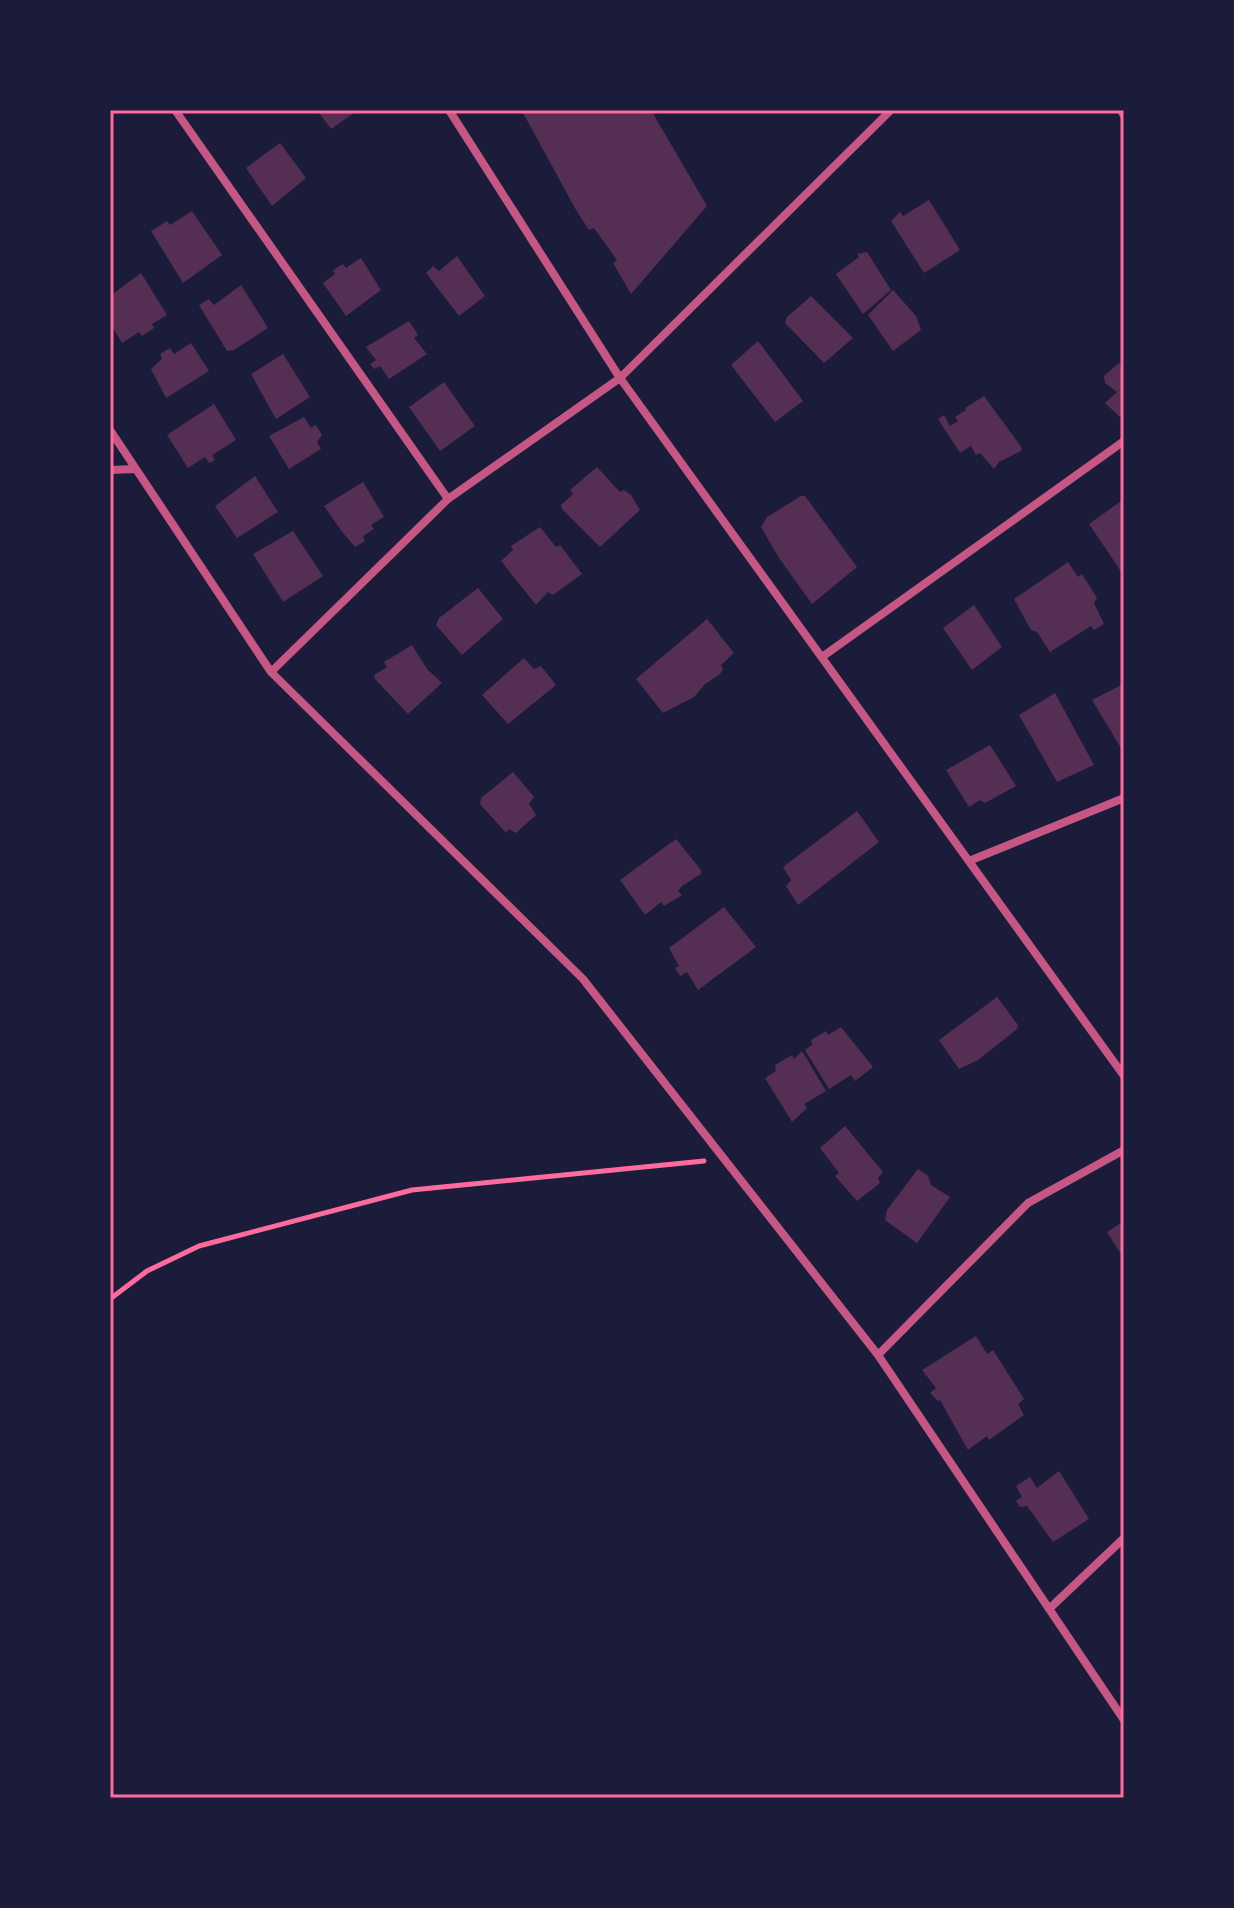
<svg xmlns="http://www.w3.org/2000/svg" width="1234" height="1908" font-family="'IBM Plex Serif',serif">
  <style>
    .building { fill: #542f53 }
    .lines { fill: none; stroke-linecap: round; stroke-linejoin: round }
    .path { stroke: #ff6b9d; stroke-width: 5 }
    .minor { stroke: #c65784; stroke-width: 8 }
    .neatline { fill: none; stroke: #ff6b9d; stroke-width: 3 }
  </style>
  <rect width="100%" height="100%" fill="#1b1b3a"/>
  <path class="building" d="M317,110h41l-27,19z
    M524,110h127l56,96 -76,88 -18,-31 4,-3 -23,-32 -5,2 -13,-20 -54,-99z
    M280,143l26,35 -34,28 -26,-38z
    M929,200l31,50 -36,23 -33,-52 9,-9 3,4z
    M192,211l30,44 -39,28 -32,-52 16,-10 3,4z
    M867,252l24,38 -28,24 -27,-40 23,-17 -2,-3z
    M457,256l28,40 -26,20 -33,-43 7,-7 6,5z
    M361,258l20,32 -35,26 -23,-33 12,-9 -2,-4 10,-6 3,4z
    M141,273l26,42 -15,9 2,4 -12,8 -3,-4 -17,11 -12,-20v-27z
    M241,285l27,43 -34,22 -7,1 -28,-46 10,-6 5,6z
    M893,290l23,26 5,14 -28,21 -25,-36z
    M811,296l42,42 -29,25 -39,-40 2,-6z
    M409,321l9,14 -4,3 13,16 -38,25 -9,-13 -6,3 -4,-5 6,-4 -10,-13z
    M758,341l45,60 -28,21 -44,-57z
    M191,343l18,28 -43,27 -15,-29 11,-10 -2,-5 10,-6 4,6z
    M283,354l27,43 -34,22 -25,-45z
    M1119,363l3,5 2,-2v48l-4,3 -15,-14 12,-11 -12,-9 -1,-7z
    M444,382l31,44 -35,25 -31,-44z
    M984,396l38,52 -1,3 -22,11 -5,7 -14,-16 -4,2 -5,-9 -11,7 -22,-34 6,-4 6,11 8,-5 -3,-4 11,-7 -1,-2z
    M214,404l22,36 -24,15 3,5 -6,3 -4,-6 -17,11 -21,-33z
    M304,417l7,11 5,-3 6,10 -5,7 4,7 -32,20 -20,-33z
    M597,467l23,25 4,-2 7,5 9,15 -40,37 -38,-38 -1,-4 12,-11 -3,-4z
    M255,476l23,36 -41,26 -22,-32z
    M363,482l21,35 -13,8 3,4 -11,7 2,5 -10,6 -12,-14 -19,-27z
    M801,496h4l52,71 -45,37 -33,-46 -18,-31 6,-10z
    M1124,499v77l-35,-52z
    M540,527l16,20 4,-2 22,29 -29,21 -5,-3 -12,13 -35,-44 12,-11 -2,-4z
    M293,531l30,45 -40,26 -30,-48z
    M1068,562l10,15 4,-3 15,24 -3,5 10,21 -10,6 -3,-4 -41,26 -13,-20 -6,-2 -17,-31z
    M478,588l25,31 -41,36 -26,-30 3,-7z
    M974,605l28,42 -30,23 -29,-42z
    M707,619l27,34 -13,12 2,4 -3,5 -15,10 -11,13 -31,16 -27,-34z
    M412,645l15,24 15,14 -34,31 -33,-35 -1,-4 13,-8 -3,-5z
    M524,658l10,11 7,-3 15,19 -48,39 -26,-29z
    M1123,684l1,63 -3,1 -29,-48z
    M1055,693l39,72 -37,17 -38,-67z
    M990,745l26,41 -31,17 -5,-3 -11,7 -23,-37z
    M513,772l21,25 -5,7 7,11 -20,18 -7,-4 -3,4 -26,-29 1,-6z
    M857,811l22,31 -81,63 -12,-19 5,-6 -8,-13z
    M676,839l25,31v4l-19,12 -4,5 4,4 -18,11 -3,-4 -16,13 -25,-35z
    M724,907l32,40 -58,43 -11,-18 -7,4 -5,-8 4,-2 -10,-18z
    M997,997l21,28 -1,4 -39,31 -19,9 -20,-29z
    M841,1027l32,40 -18,14 -4,-6 -22,14 -24,-39 7,-5 -1,-5 15,-9 2,4z
    M802,1051l24,40 -22,13 3,4 -15,14 -27,-44 11,-7 -1,-6 17,-10 2,4z
    M845,1126l38,46 -5,6 2,5 -23,18 -22,-25 4,-3 -19,-25z
    M918,1169l10,7 3,9 19,12 -33,46 -32,-23 2,-10z
    M1124,1221v38l-17,-27z
    M976,1336l11,18 6,-4 31,49 -6,5 6,11 -35,25 -2,-4 -19,14 -28,-50 -2,1 -8,-8 6,-5 -14,-18z
    M1059,1471l30,48 -36,23 -26,-36 -7,1 -4,-6 6,-4 -6,-11 14,-9 7,11z"/>
  <g class="lines">
    <path class="path" d="M110,1299l37,-28 52,-25 213,-56 292,-29"/>
    <path class="minor" d="M175,110l273,389
      M449,110l171,268 504,698
      M1121,110l3,6
      M110,430l161,242 312,307 295,376 246,365
      M110,470l25,-1
      M822,657l302,-216
      M271,672l177,-173 172,-121 271,-268
      M969,861l155,-63
      M878,1355l150,-152 96,-53
      M1049,1609l75,-71"/>
  </g>
  <rect width="1234" height="1908" fill="none" stroke="#1b1b3a" stroke-width="224"/>
  <rect x="112" y="112" width="1010" height="1684" class="neatline"/>
</svg>
